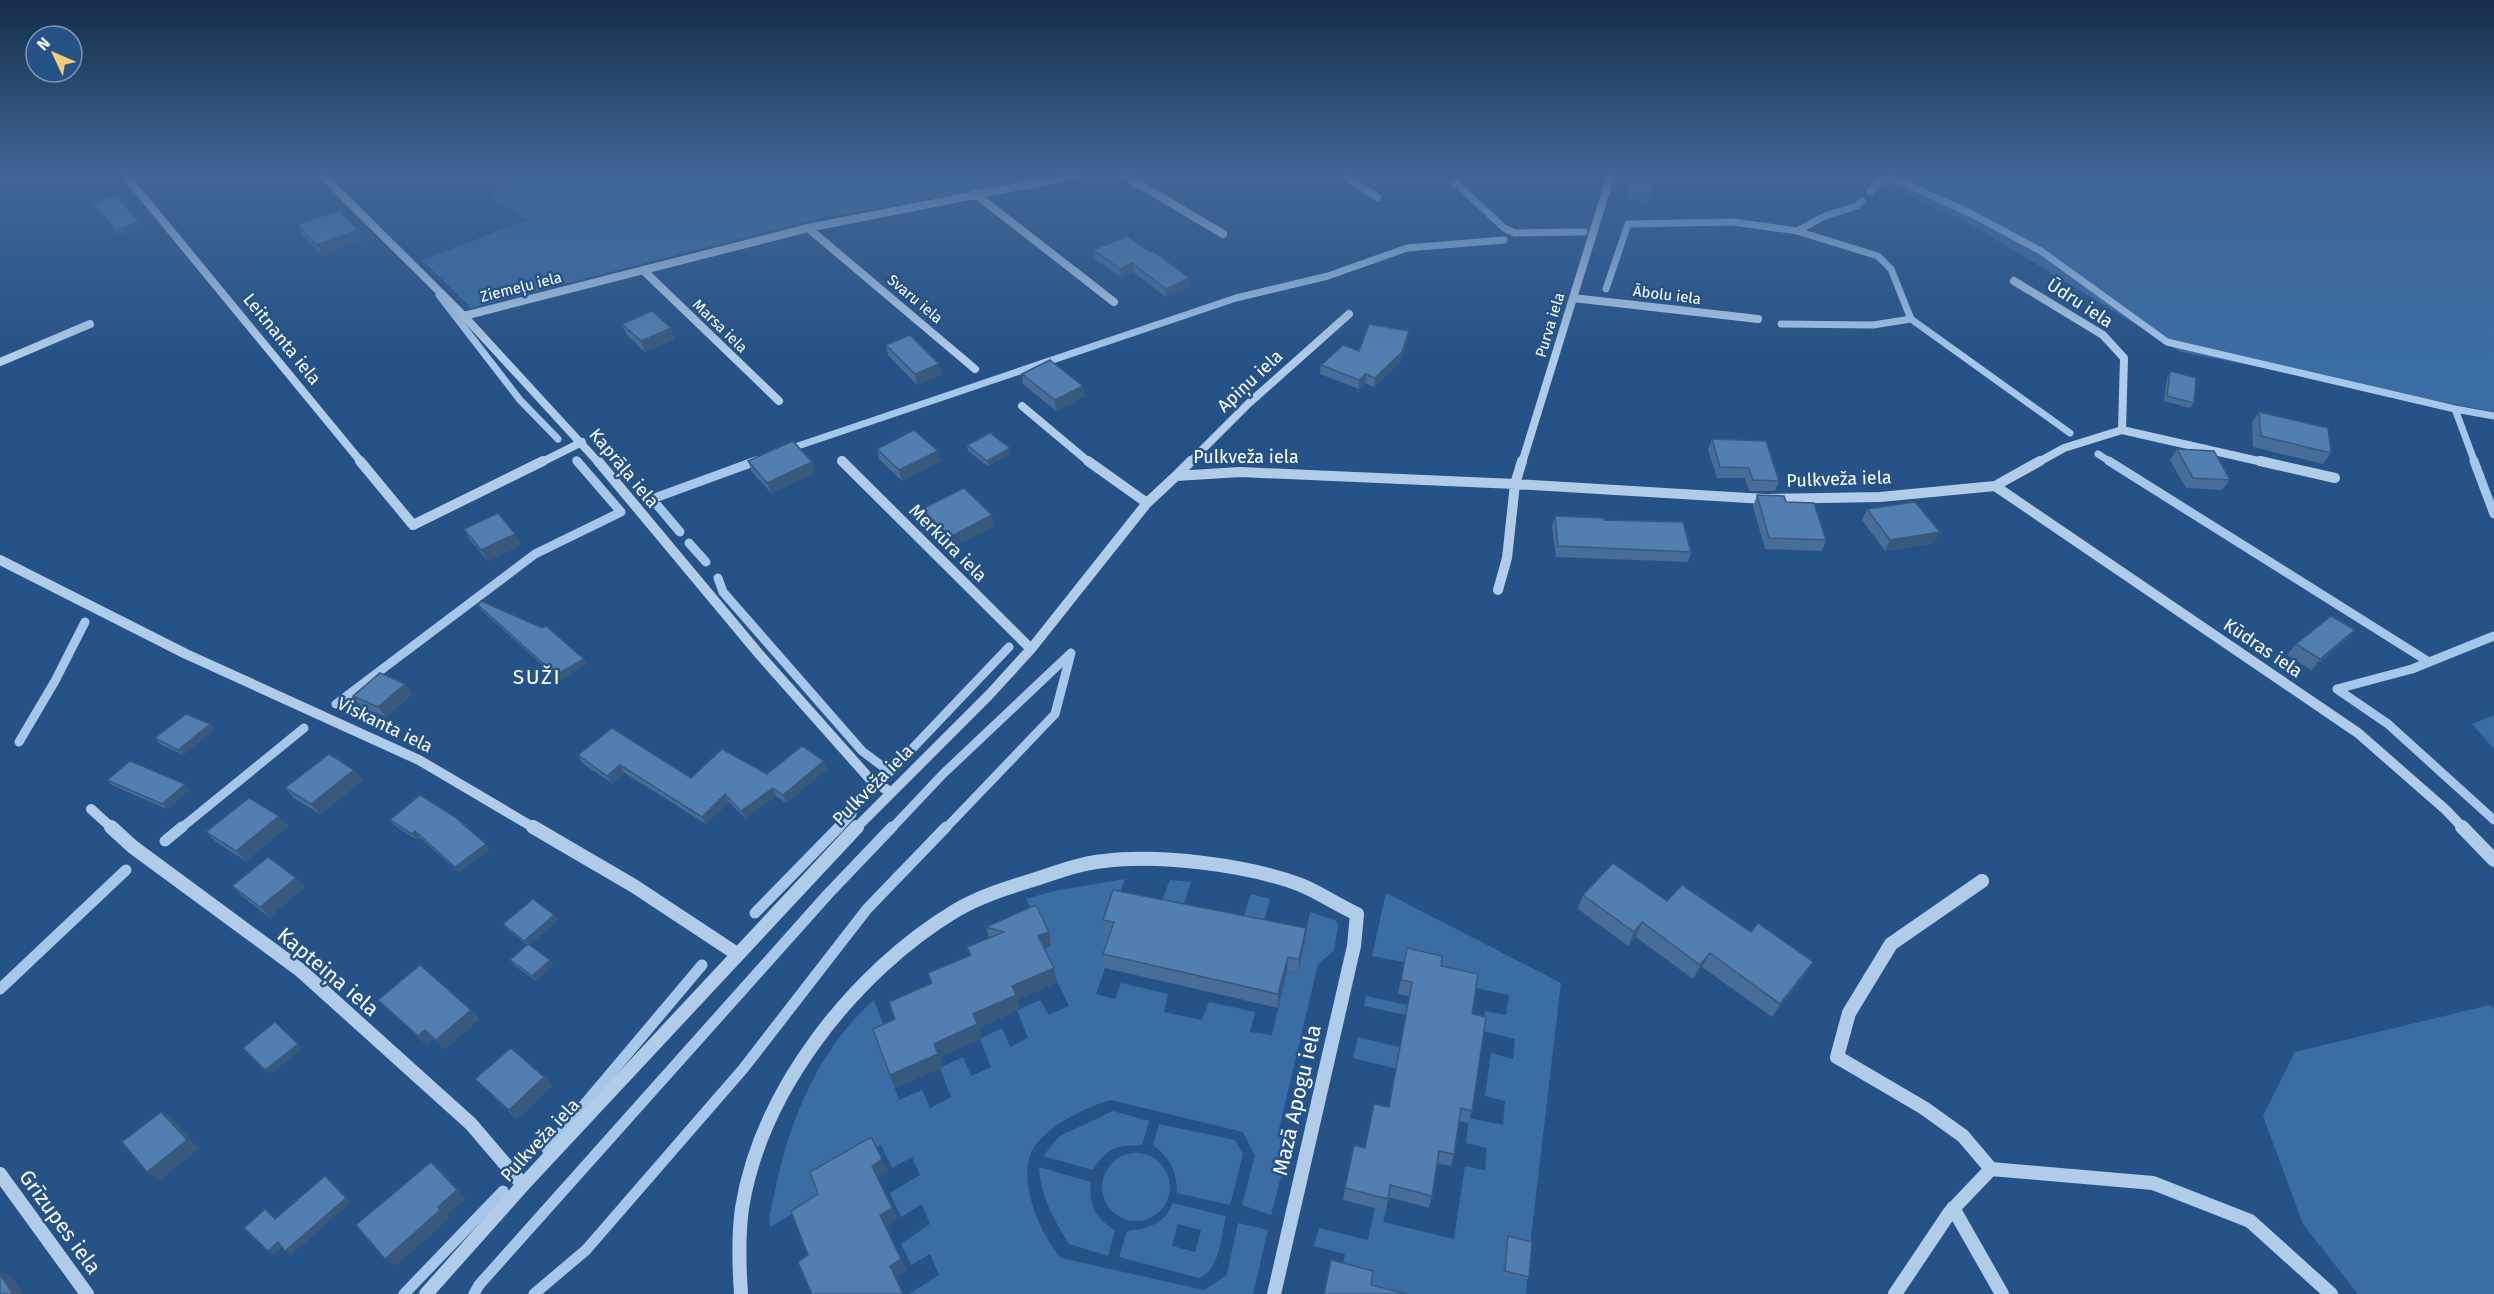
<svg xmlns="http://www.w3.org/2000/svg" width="2494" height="1294" font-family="'Fira Sans',sans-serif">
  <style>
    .green { fill: #3a6da4; fill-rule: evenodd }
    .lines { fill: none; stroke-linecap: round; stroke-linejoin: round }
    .stream-far2 { stroke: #a6c7e9; stroke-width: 7 }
    .stream-far1 { stroke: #a6c7e9; stroke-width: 9 }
    .stream { stroke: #a6c7e9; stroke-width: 11 }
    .minor-far2 { stroke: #b1cce9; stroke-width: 8 }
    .minor-far1 { stroke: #b1cce9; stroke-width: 10 }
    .minor { stroke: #b1cce9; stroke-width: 14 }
    .wall { fill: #476d98 }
    .shaded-wall { fill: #39597c }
    .building { fill: #527fb1; stroke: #39597c; stroke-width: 1.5 }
    .labels { text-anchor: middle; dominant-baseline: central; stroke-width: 5; stroke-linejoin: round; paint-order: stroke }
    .far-street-label { font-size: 15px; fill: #fff; stroke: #265387 }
    .street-label { font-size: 18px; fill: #fff; stroke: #265387 }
    .quarter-label { font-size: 21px; letter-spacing: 1.5px; fill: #fff; stroke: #265387 }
    .near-street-label { font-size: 21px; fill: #fff; stroke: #265387 }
  </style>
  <rect width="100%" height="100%" fill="#265387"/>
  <path class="green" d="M551,175h510l-244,44 -346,89 -49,-48 105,-40 -38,-24 16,-13z
    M1862,175h632v237l-313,-60 -204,-124z
    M2494,715v34l-22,-25z
    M1125,879l-20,55 11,3 -20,57 19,5 6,-16 47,11 -4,18 38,8 7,-18 46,10 -5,20 22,3 15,-64 11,2 12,-61 25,8 3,5 -4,26 -16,13 -39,165 8,24 -16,62 -29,-10 13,-49 -12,-24 -132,-32c-23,6 -64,26 -77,47 -19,30 6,87 27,111l143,32 23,-15 11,-52 30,7 -15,64h-344l30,-19 -9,-21 -19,11 -10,-21 29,-20 -8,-20 -21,13 -11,-24 30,-18 -8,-18 -20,11 -11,-23 -64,37 4,15 -51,30c-2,-11 3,-25 5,-36 14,-70 44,-143 99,-191l14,38 -9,5 20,57 23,-10 8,18 21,-11 -11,-29 23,-11 8,19 20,-9 -11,-28 22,-11 8,19 18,-9 -11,-28 23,-10 9,15 20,-9 -27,-56 -5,-29 -11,-22 28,-8z
    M1170,880l21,2 -11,32 -21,-6z
    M1386,893l175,90 -31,262 -24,-4 -3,33 24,6 -1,14h-157l-28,-20 4,-20 -31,-8 5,-18 49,12 7,-32 11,3 -3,11 71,17 11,-73 20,4 2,-22 -21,-5 3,-25 34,7 2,-24 -20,-5 6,-43 22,6 2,-20 -33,-8 3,-20 21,4 3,-20 -71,-15 -34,-18 -32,-6z
    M1251,894l19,5 -9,33 -20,-8z
    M1366,996l50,11 -1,10 -51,-11z
    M2490,1005l4,4v285h-136l-55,-70 -40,-108 32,-64z
    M1358,1037l61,15 -4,21 -62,-15z
    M1113,1111l36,10 -7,24c-26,1 -35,2 -49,25l-50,-14 17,-20z
    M1159,1124l76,16 8,14 -13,51 -53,-12c0,-23 -7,-34 -24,-48z
    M1102 1187a34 34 0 1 1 68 0a34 34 0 1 1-68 0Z
    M1039,1167l52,15c-3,23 5,37 24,48l-7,26 -39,-12c-16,-27 -28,-46 -30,-77z
    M1173,1203l53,13c-5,19 -6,55 -27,62l-80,-21 8,-26c21,-2 37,-7 46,-28zM1178,1224l23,6 -6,22 -23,-6z"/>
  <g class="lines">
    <path class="stream-far2" d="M1454,181l50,47 11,5 69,-1
      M1870,192l16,-17 84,38 71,38 126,91 288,67 20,54
      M1797,231l28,-15 32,-10 5,-5
      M1606,289l22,-65 105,-2 64,9 81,25 13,13 20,50 159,114
      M439,295l81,105 38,39
      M1781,324l92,1 38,-6
      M2455,409l39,7
      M786,450l450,-152 92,-22 79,-28 97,-8
      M2098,454l14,9
      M576,460l2,3
      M752,463l7,-3"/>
    <path class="stream-far1" d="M2109,461l320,201
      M2474,461l20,53
      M680,532l-28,-33 104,-38
      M689,543l17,19
      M718,578l5,14 139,159 28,21 119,-125
      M2494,636l-82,33 -75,20 51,35 106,96
      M336,704l199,-150 86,-42 -44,-51
      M19,742l36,-61 30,-59
      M180,829l124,-101
      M838,829l14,-15
      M891,829l52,-55 128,-121
      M945,829l110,-115 16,-61"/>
    <path class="stream" d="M165,841l17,-14
      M755,913l84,-86
      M0,989l126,-119
      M547,1149l155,-184
      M404,1294l99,-103
      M474,1294l5,-9 349,-391 64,-67
      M534,1294l52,-44 157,-181 124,-160 79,-82"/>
    <path class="minor-far2" d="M125,175l237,288
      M322,175l142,141 135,147
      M1124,175l99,59
      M1343,175l34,22
      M974,193l140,109
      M808,228l167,141
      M643,270l136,131
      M2014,281l89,54 21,23 -2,72
      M1573,298l185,21
      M464,316l344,-88 268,-53
      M0,362l90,-38
      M1022,406l68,57
      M842,461l2,2
      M540,463l42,-21
      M1189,463l60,-60 100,-89
      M1522,463l89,-288
      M2037,463l27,-15 58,-18 145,33"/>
    <path class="minor-far1" d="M360,461l53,64 130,-64
      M598,461l161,193 110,124 21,14
      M842,461l189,188
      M1088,461l59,42
      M2260,461l75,17
      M1176,476l15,-15
      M1995,486l363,247 88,77 18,19
      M0,560l186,94 233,106 117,69
      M1498,590l9,-32 8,-74 7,-23
      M91,809l22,20
      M855,829l134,-134 42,-46 116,-146 29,-27 64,-4 275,12 250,15 115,-2 115,-11 45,-25"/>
    <path class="minor" d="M111,827l22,20 167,123 171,154 52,61
      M533,827l101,59 103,68
      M2462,827l32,33
      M1982,881l-91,63 -42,69 -12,44 87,51 39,28 28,33
      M0,1174l87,120
      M1953,1208l49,86
      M426,1294l97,-109 334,-358
      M741,1294c-2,-29 -3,-57 1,-86 19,-118 112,-236 213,-297 25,-15 55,-24 84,-33 21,-7 43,-15 65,-17 55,-7 145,4 197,24 19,8 37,20 56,29l-3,32 -80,348
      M1895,1294l55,-82 41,-43 162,14 97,38 81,73"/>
  </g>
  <path class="wall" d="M1631,175h24l-5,27 -25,-3z
    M92,203l47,19 3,5 -23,9z
    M297,224l61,6 6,10 -42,15 -19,-20z
    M1094,250l56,2 40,26 1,8 -25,11 -33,-25 -12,5 -26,-18z
    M622,324l53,15 -30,13 -19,-18z
    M1408,340l-7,21 -27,26 -9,-4 -6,6 -39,-15 1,-9z
    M886,345l56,29 -25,11 -29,-30z
    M2170,371l24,32 -4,5 -26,-7 3,-24z
    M1022,374l63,22 -29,15 -33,-27z
    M2259,412l72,41 -8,11 -70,-17 -1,-25z
    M1712,439l67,42 -4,10h-26l-4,-13h-28l-9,-28z
    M967,445l43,3 1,5 -23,13 -20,-15z
    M877,449l61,2 2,10 -38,20 -23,-22z
    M2177,449l53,31 -8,10 -36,-2 -16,-28z
    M748,461l67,12 -44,20 -19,-21z
    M1757,495l29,7 40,38 -4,11 -57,-2 -12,-43z
    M922,509l72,17 -42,21 -27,-27z
    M1867,509l67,34 -49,8 -23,-31z
    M1555,516l136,36 -3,10 -132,-5 -4,-31z
    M464,529l57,16 -33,16 -18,-21z
    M478,605l109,59 -28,16 -78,-70z
    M2355,630l-10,11 -34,29 -24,-15 9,-11z
    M405,684l7,10 -26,23 -25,-10 -8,-11z
    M210,724l4,6 -31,25 -23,-11 -5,-6z
    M578,755l113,23 76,-4 57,-13 3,8 -41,34 -10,-7 -31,22 -16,-16 -23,22 -81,-51 -13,10 -30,-20z
    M354,770l9,10 -43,34 -26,-16 -9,-10z
    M107,780l83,9 -23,20 -55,-24z
    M390,820l100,29 -31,23 -40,-35 -3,2 -22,-14z
    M288,826l-42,35 -30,-19 -10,-10z
    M232,886l73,1 -36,30 -27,-21z
    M1583,895l84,6 137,75 -32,41 -70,-50 -9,12 -57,-42 -8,9 -50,-37z
    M1036,905l15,41 -6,3 9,19 3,14 -40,18 2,9 -41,19 4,10 -43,19 4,10 -48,21 -5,-13 5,-56 37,-36 -4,-10 42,-18 -3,-8 22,-9 -3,-11z
    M554,915l3,5 -28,25 24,20 -17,16 -22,-16 -4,-5 17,-15 -20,-16 -4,-5z
    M1103,920l203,8 -1,14 -7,31 -11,-2 -9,37 -173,-40 -2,-14 6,-19h-4z
    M1407,948l34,18 31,48v97l-4,12 -9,-2 -5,33 -3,12 -14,-3 -5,33 -3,12 -41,-11 -2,14 -43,-11 2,-12 20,-40 24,-41 21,-111 -12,-2z
    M378,1000l93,10 8,9 -34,30 -11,-10 -7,6z
    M544,1077l8,9 -35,33 -42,-40z
    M1508,1236l21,41 -2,3 -24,-5 3,-35z"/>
  <path class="shaded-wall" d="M139,222l3,5 -23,9 -3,-6z
    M358,230l6,10 -42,15 -6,-10z
    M1132,263l1,9 -12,5 -1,-8z
    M1190,278l1,8 -25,11v-8z
    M671,328l4,11 -30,13 -4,-11z
    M1409,331l-1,9 -7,21 -27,26 1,-9z
    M939,364l3,10 -25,11 -2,-11z
    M1366,374l-1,9 -6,6v-9z
    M1083,386l2,10 -29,15 -1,-11z
    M1010,448l1,5 -23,13 -1,-5z
    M938,451l2,10 -38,20 -3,-11z
    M812,462l3,11 -44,20 -4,-10z
    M992,515l2,11 -42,21 -2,-10z
    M1940,532l-6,11 -49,8 5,-11z
    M515,534l6,11 -33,16 -7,-11z
    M2355,630l-10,11 -34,29 9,-11z
    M584,659l3,5 -28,16 -3,-5z
    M405,684l7,10 -26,23 -8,-10z
    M210,724l4,6 -31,25 -5,-5z
    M824,761l3,8 -41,34 -3,-8z
    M620,765l5,8 -13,10 -5,-7z
    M354,770l9,10 -43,34 -9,-10z
    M185,784l5,5 -23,20 -5,-5z
    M773,788l3,8 -31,22 -4,-7z
    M725,794l4,8 -23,22 -4,-7z
    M279,816l9,10 -42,35 -10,-10z
    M415,831l4,6 -3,2 -4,-5z
    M486,844l4,5 -31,23 -4,-5z
    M296,878l9,9 -36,30 -9,-10z
    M554,915l3,5 -29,26 -4,-5z
    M1642,922l-6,15 -8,9 6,-14z
    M1306,928l-1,14 -7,31 1,-14z
    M1049,932l2,14 -9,4 -4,-14z
    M1710,953l-8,14 -9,12 7,-14z
    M1288,957l-1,14 -9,37v-14z
    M550,960l3,5 -17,16 -4,-5z
    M1813,962l-9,14 -32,41 8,-13z
    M1054,968l3,14 -40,18 2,9 -41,19 4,10 -43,19 4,10 -48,21 -5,-13 44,-31 78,-58z
    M471,1010l8,9 -34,30 -9,-9z
    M275,1022l28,26 -33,26 -5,-4z
    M425,1030l9,9 -7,6 -9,-9z
    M544,1077l8,9 -35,33 -8,-9z
    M161,1112l12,8 26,29 -39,31 -13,-8z
    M882,1159l6,12 -10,7 20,41 -11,8 20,43 -11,7 8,17h-1l-13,-28 -18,-100z
    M431,1162l10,8 25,28 -19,17 3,3 -55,48 -10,-7 53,-52z
    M325,1176l6,4 20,22 -60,53 -6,-4z
    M278,1242l6,4 -10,9 -6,-4z
    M0,1271l12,6 11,17h-10l-13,-20z"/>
  <path class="building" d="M1631,175h24l-4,22 -25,-3z
    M116,195l23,27 -23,8 -24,-27z
    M340,211l18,19 -42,15 -19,-21z
    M1127,236l23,16 3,-1 37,27 -24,11 -34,-26 -12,6 -26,-19z
    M652,311l19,17 -30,13 -19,-17z
    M1369,324l40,7 -7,21 -27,26 -9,-4 -7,6 -38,-15 22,-20 16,6z
    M910,335l29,29 -24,10 -29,-29z
    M1050,360l33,26 -28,14 -33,-26z
    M2170,371l26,7 -2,25 -27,-7z
    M2259,412l69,16 3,25 -70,-17z
    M914,430l24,21 -39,19 -22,-21z
    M990,433l20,15 -23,13 -20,-16z
    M1712,439l54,2 13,40 -26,-1 -4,-12 -29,-1z
    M793,441l19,21 -45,21 -19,-22z
    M2177,449l37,2 16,29 -37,-2z
    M964,488l28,27 -42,22 -28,-28z
    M1757,495l27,1 2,6 28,1 12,37 -57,-2z
    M1915,502l25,30 -50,8 -23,-31z
    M498,513l17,21 -34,16 -17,-21z
    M1555,516l49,2v2l79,2 8,30 -133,-6z
    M481,601l61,27 4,-2 38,33 -28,16 -78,-70z
    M2331,616l24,14 -35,29 -24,-15z
    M380,673l25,11 -27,23 -25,-11z
    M186,714l24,10 -32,26 -23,-12z
    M612,728l79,50 31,-29 45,25 35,-28 22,15 -41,34 -10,-7 -32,23 -16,-17 -23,23 -82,-52 -13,11 -29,-21z
    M329,754l25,16 -43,34 -26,-16z
    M130,761l55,23 -23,20 -55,-24z
    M420,795l35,22 31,27 -31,23 -40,-36 -3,3 -22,-14z
    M249,798l30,18 -43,35 -30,-19z
    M268,857l28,21 -36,29 -28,-21z
    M1613,863l54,38 15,-16 69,47 7,-9 55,39 -33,42 -70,-51 -10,12 -58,-43 -8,10 -51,-37z
    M1113,890l193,38 -7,31 -11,-2 -10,37 -175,-40 11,-32 -11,-2z
    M533,899l21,16 -30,26 -21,-17z
    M1036,905l13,27 -11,4 16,32 -42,18 4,9 -43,19 4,10 -43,20 4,10 -48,21 -17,-46 22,-10 -6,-17 43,-19 -4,-10 43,-18 -4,-8 37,-15 -18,-5z
    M528,944l22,16 -18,16 -22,-16z
    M1407,948l35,8 -1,10 37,8 -6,40 14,3 -14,94 -11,-3 -7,46 -15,-3 -7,45 -42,-11 -2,14 -43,-11 9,-43 11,3 9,-44 15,3 23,-125 -11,-2z
    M420,965l51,45 -35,30 -11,-10 -7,6 -40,-36z
    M275,1022l23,22 -33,26 -22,-22z
    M511,1048l33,29 -35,33 -34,-31z
    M161,1112l26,28 -40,32 -25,-30z
    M871,1137l11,22 -10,7 20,42 -12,7 21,44 -11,7 13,28h-91l-14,-32 10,-7 -17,-44 27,-17 -8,-22z
    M431,1162l26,28 -19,17 2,3 -55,49 -29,-34z
    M325,1176l21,22 -61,53 -7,-9 -10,9 -24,-23 21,-19 10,10z
    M1508,1236l24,6 -3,35 -24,-6z
    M1331,1260l42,11 -2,14 35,9h-82z
    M0,1274l13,20h-13z"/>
  <linearGradient id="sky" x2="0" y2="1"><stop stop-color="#152e4a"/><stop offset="0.49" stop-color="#416696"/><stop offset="1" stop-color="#416696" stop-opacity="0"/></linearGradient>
  <rect width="2494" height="356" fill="url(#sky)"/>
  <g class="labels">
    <g class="far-street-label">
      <text transform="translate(521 287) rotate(-14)">Ziemeļu iela</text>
      <text transform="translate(1667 295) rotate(7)">Ābolu iela</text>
      <text transform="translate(915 299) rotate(40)">Svaru iela</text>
      <text transform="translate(1550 325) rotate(-73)">Purva iela</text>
      <text transform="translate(720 326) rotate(44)">Marsa iela</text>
    </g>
    <g class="street-label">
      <text transform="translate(2080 303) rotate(33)">Ūdru iela</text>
      <text transform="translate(282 339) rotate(51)">Leitnanta iela</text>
      <text transform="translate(1250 381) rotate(-43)">Apiņu iela</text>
      <text x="1246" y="457">Pulkveža iela</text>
      <text transform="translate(624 468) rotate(50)">Kaprāļa iela</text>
      <text transform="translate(1839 479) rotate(-2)">Pulkveža iela</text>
      <text transform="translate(948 543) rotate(45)">Merkūra iela</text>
      <text transform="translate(2263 648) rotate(34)">Kūdras iela</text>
      <text transform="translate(385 725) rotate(26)">Viskanta iela</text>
      <text transform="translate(873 785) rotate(-45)">Pulkveža iela</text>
      <text transform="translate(540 1140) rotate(-47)">Pulkveža iela</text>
    </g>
    <g class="quarter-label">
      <text x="537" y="677">SUŽI</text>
    </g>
    <g class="near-street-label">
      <text transform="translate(328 972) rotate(40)">Kapteiņa iela</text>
      <text transform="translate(1297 1100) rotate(-77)">Mazā Apogu iela</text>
      <text transform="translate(60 1222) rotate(54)">Grīzupes iela</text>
    </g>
  </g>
  <g transform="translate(54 54) rotate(314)"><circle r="28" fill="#265387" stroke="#7d98b7" stroke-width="1.5"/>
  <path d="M0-4.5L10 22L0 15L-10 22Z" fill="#f2cb76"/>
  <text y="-9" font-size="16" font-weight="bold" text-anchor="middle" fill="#ffffff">N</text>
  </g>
</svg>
